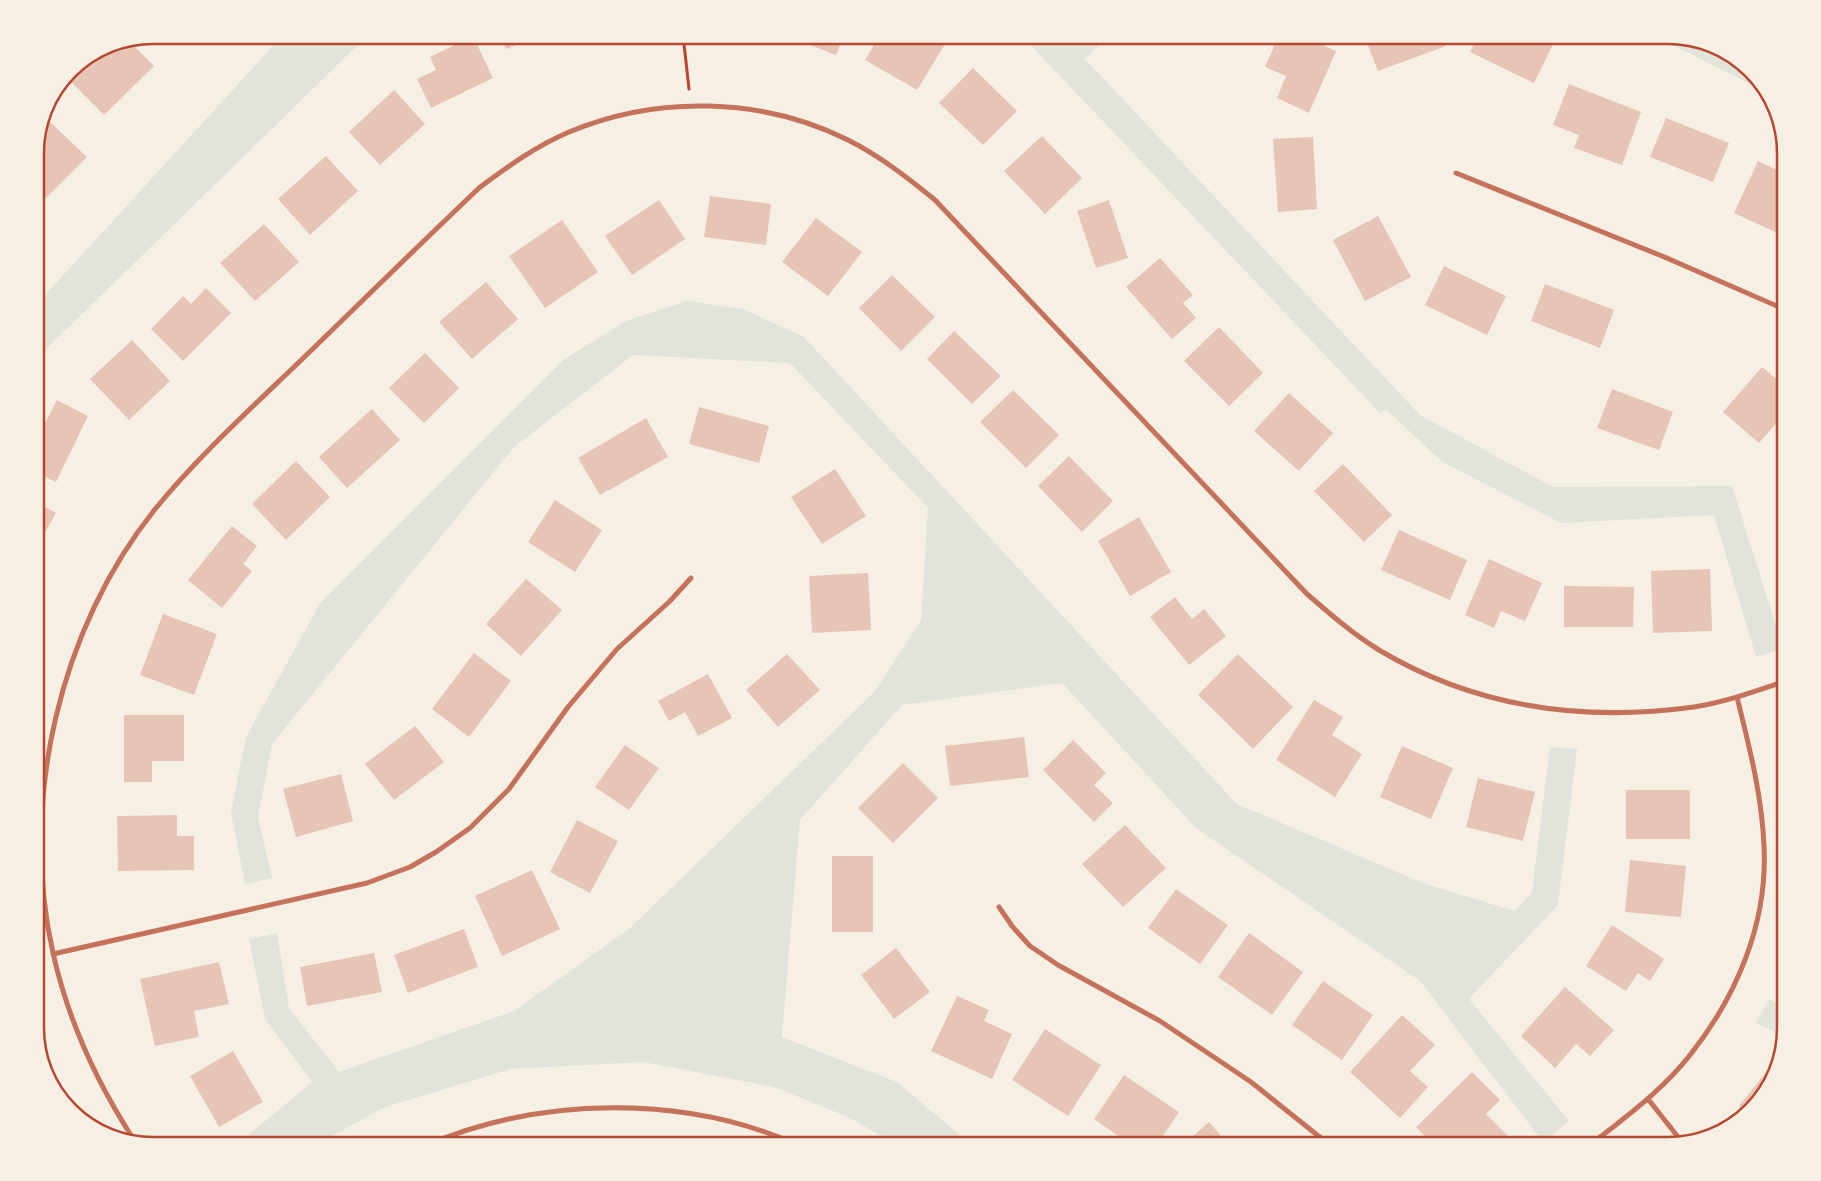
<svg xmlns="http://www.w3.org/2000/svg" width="1821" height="1181" font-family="Barlow,sans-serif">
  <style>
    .green { fill: #e2e4dc }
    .building { fill: #e6c5b7 }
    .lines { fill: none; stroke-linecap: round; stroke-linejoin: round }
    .path { stroke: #b5482f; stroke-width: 3 }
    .minor { stroke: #c5725c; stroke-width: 5 }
    .rim { fill: none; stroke: #b5482f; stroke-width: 2.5 }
  </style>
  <rect width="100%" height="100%" fill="#f6efe4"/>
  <path class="green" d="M283,35h87l-7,5 -328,320v-54z
    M1021,35h88l-24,24 335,356 133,72 179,-1 51,162 -27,9 -42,-142 -153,8 -120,-62 -55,-52 -6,4z
    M1653,35h15l65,20 37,39z
    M687,301l56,8 61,28 433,467 188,80 90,27 17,-19 18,-145 27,2 -19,156 -89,94 100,122 -26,21 -123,-161 -224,-153 -134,-145 -160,22 -102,115 -18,217 115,45 76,64h-74l-51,-29 -74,-30 -131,-25 -132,7 -126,38 -72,39h-78l77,-64 -47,-63 -16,-80 28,-6 12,75 50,64 175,-61 116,-83 245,-237 46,-71 7,-112 -138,-145 -157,-8 -119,92 -242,297 -14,73 14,61 -27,6 -14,-72 15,-75 75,-135 242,-242 63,-39z
    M1769,999l17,8v21l-2,8 -28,-13z"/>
  <path class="building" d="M500,35h43l-37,14z
    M785,35h59l-8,20z
    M880,35h68l2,1 -33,54 -52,-30z
    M1279,35h20l37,16 -27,62 -32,-15 9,-22 -21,-9z
    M1364,35h77l5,11 -68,25z
    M1478,35h73l5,3 -22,45 -64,-31z
    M473,36l20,42 -62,30 -14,-29 19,-9 -6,-13z
    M128,40l26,26 -50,49 -39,-39 8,-9 35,-23z
    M973,68l44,43 -34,34 -44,-42z
    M1569,84l72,28 -19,53 -48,-17 5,-13 -26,-10z
    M394,90l31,34 -45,41 -31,-33z
    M1666,118l63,25 -16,39 -63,-25z
    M48,120l39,37 -41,41 -11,-11v-41l5,-18z
    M1042,136l40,42 -37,36 -41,-43z
    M1313,137l4,72 -39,3 -5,-73z
    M326,156l32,35 -48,44 -32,-36z
    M1758,161l28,13v63l-52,-24z
    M710,196l61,8 -5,41 -62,-8z
    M659,200l26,39 -53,36 -27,-39z
    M1109,200l19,58 -32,10 -19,-57z
    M1378,216l33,61 -46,24 -32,-61z
    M816,218l46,34 -34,44 -46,-34z
    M562,220l36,52 -53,36 -36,-52z
    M264,224l35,38 -44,39 -35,-38z
    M1160,258l33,37 -10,8 13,15 -24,21 -46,-52z
    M1444,266l62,30 -19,39 -62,-30z
    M892,275l43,42 -34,34 -42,-43z
    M486,282l32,37 -46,40 -33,-37z
    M1545,284l69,26 -14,38 -69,-27z
    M206,288l25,25 -48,48 -32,-32 32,-33 8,8z
    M1219,327l44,46 -34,33 -45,-45z
    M954,331l47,45 -29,28 -45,-45z
    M132,340l38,41 -41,39 -39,-41z
    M425,353l34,35 -35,35 -35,-35z
    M1762,367l24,20v25l-27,31 -36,-31z
    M1612,389l61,23 -14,38 -62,-22z
    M1013,390l46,45 -33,33 -46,-46z
    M1289,393l44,40 -34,38 -45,-40z
    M57,400l31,16 -32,66 -21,-10v-29z
    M699,407l70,19 -10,37 -70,-19z
    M372,409l28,31 -53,48 -28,-31z
    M646,418l22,39 -68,38 -22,-37z
    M1069,456l44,45 -31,31 -44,-46z
    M296,461l34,36 -44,43 -34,-36z
    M1343,464l49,51 -28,27 -50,-51z
    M835,469l31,47 -44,28 -31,-47z
    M555,500l47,30 -27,42 -47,-30z
    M35,501l21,12 -21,37z
    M1139,517l32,55 -41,24 -32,-55z
    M232,526l25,20 -14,18 9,7 -30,37 -34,-28z
    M1399,530l68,30 -17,40 -69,-30z
    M1489,559l53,24 -17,38 -24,-10 -7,17 -29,-13z
    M1710,569l2,62 -59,2 -2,-62z
    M868,573l3,57 -59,3 -3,-57z
    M526,579l36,31 -41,46 -35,-32z
    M1564,586l70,1 -1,40h-69z
    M1175,597l17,22 12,-10 22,27 -37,29 -39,-48z
    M163,614l54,20 -23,61 -54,-20z
    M474,653l37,28 -42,56 -37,-28z
    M787,654l33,36 -42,37 -32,-37z
    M1238,654l55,53 -40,42 -55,-54z
    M708,674l24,44 -34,18 -13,-24 -16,9 -11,-20z
    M1314,700l29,17 -11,18 30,19 -27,43 -59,-37z
    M124,715h60v46h-32v21h-28z
    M415,726l29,36 -50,38 -29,-36z
    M1024,737l5,40 -79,9 -5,-40z
    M1073,740l33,33 -12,12 19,18 -19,19 -51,-52z
    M625,745l34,23 -30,42 -34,-23z
    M1402,746l51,22 -22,51 -51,-22z
    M903,763l35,35 -45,45 -35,-35z
    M341,774l12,47 -57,16 -13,-48z
    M1478,778l57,14 -12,49 -57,-14z
    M1626,790h64v49h-64z
    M177,815v21h17v34l-76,1 -1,-55z
    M577,820l41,21 -28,52 -40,-21z
    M1125,825l41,43 -43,39 -41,-43z
    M832,856h41v76h-41z
    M1630,860l56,6 -5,51 -56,-5z
    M532,870l28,59 -58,27 -27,-60z
    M1176,889l52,36 -28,39 -52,-36z
    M1612,925l52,34 -14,22 -12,-8 -12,18 -40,-25z
    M464,929l14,38 -70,26 -14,-38z
    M1249,933l54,39 -31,43 -54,-38z
    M896,948l34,44 -36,27 -33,-44z
    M374,953l8,39 -75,14 -7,-39z
    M219,962l10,42 -35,7 5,26 -44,9 -15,-67z
    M1323,981l50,34 -31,45 -50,-35z
    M1565,987l49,43 -24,26 -14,-12 -21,24 -34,-32z
    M957,996l32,14 -5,11 28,13 -20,45 -61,-28z
    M1402,1015l33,30 -25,26 18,16 -28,31 -50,-46z
    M1045,1029l56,36 -33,51 -56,-36z
    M233,1051l30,51 -44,25 -29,-51z
    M1776,1060l-10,33 -20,19 -7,-6z
    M1472,1072l28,28 -14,14 21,21 -11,11h-61l-19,-19z
    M1124,1075l55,37 -23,34h-23l-39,-27z
    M1209,1122l21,24h-48z"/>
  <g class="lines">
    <path class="path" d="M683,35l6,54
      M1697,44l51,26"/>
    <path class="minor" d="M1456,173l206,83 124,54
      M999,907l13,19 18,20 28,19 102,56 91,61 80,64
      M53,954l314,-71 43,-16 26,-15 34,-24 39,-39 59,-82 49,-58 52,-47 22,-24
      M1648,1099l34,43
      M134,1140c-37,-57 -66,-120 -81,-187 -34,-150 6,-325 103,-445 42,-51 91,-96 139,-142 61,-59 122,-119 184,-178 28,-21 57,-42 90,-56 88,-37 193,-35 279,8 32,16 60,38 87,60l372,394c23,20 46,40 72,56 97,58 205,72 315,57 32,-5 62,-16 92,-26
      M425,1146c115,-50 261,-52 375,0
      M1589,1146c35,-28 73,-55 101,-91 47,-59 78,-133 74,-209 -2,-51 -15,-100 -27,-149"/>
  </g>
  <path d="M0 0H1821V1181H0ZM153 44H1668A109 109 0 0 1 1777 153V1028A109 109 0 0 1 1668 1137H153A109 109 0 0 1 44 1028V153A109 109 0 0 1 153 44Z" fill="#f6efe4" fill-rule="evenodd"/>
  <path class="rim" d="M153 44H1668A109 109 0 0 1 1777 153V1028A109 109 0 0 1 1668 1137H153A109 109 0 0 1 44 1028V153A109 109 0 0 1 153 44Z"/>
</svg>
